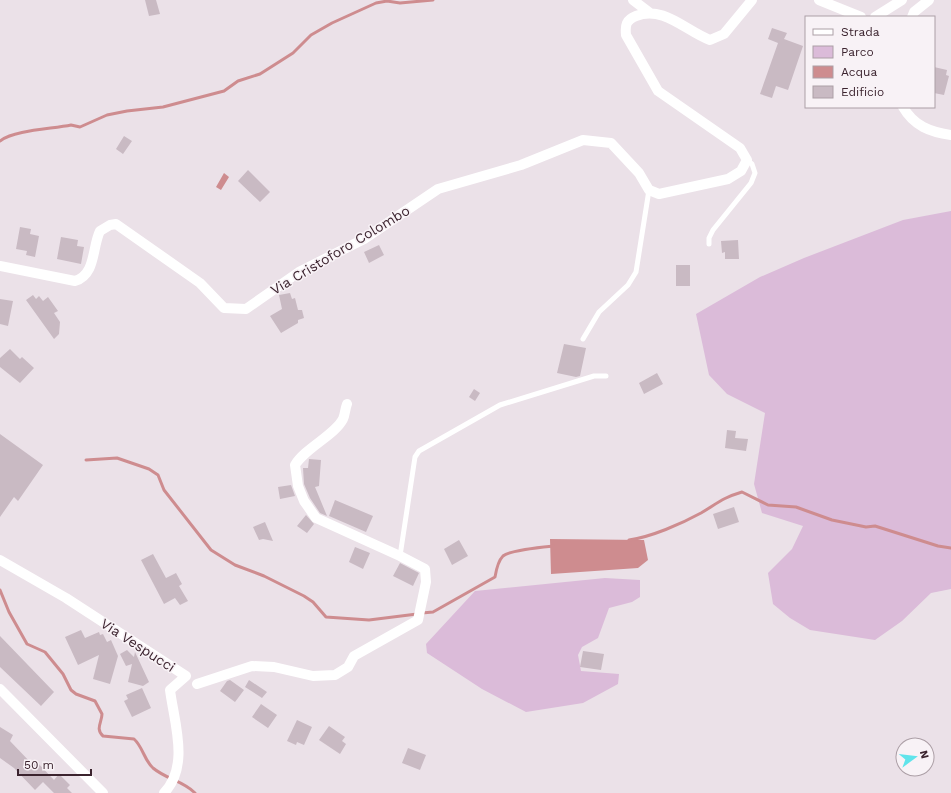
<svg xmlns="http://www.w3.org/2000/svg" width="951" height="793" font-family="'Work Sans',sans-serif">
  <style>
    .green { fill: #dbbbd9 }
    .water { fill: #ce8c8f }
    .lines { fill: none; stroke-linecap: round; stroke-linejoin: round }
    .stream { stroke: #ce8c8f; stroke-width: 3 }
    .building { fill: #c9bac3 }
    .service { stroke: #fff; stroke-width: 5 }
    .minor { stroke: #fff; stroke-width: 10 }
    .labels { text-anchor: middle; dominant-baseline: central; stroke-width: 3; stroke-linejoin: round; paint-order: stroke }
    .street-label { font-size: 14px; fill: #3b232e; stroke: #f8f2f6 }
  </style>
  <rect width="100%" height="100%" fill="#ebe1e8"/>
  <path class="green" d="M951,211v378l-20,4 -29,28 -27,19 -65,-10 -20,-12 -17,-14 -5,-31 24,-24 11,-23 -41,-13 -8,-29 11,-71 -38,-19 -18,-19 -13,-61 64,-37 44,-19 99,-38z
    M605,578l35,2v17l-8,5 -23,6 -11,30 -16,9 -4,8 3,16 38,3 -1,10 -35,19 -57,9 -44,-23 -55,-36 -1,-9 49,-53z"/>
  <path class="water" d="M224,173l5,4 -8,13 -5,-3z
    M550,539l94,1 4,20 -10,8 -87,6z"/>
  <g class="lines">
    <path class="stream" d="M0,141c14,-11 52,-12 71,-16l9,2 27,-12 20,-4 36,-4 61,-16 14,-10 22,-7 33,-21 18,-18 21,-12 44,-20 11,-2 13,2 33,-3
      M86,460l31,-2 32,11 9,6 6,15 47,60 24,15 29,11 40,20 9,6 13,15 43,3 48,-6
      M629,540c22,-3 52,-16 72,-27 17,-10 21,-15 41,-21l26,13 28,2 36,13 34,7 9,-1 63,20 13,2
      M0,590l9,22 18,32 18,8 18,22 8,16 5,4 19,7 7,13c0,8 -7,15 1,22l31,3c9,8 10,21 19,29 13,11 30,13 42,25
      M422,613l11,-1 62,-35c1,-6 3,-16 8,-21 7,-6 40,-9 50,-10"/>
  </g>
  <path class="building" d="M145,0h11l4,14 -11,2z
    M772,28l15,5 -3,6 19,7 -15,44 -12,-4 -4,12 -12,-4 18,-51 -10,-4z
    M934,67l13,3 -1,5 3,1 -5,19 -10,-2z
    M124,136l8,5 -9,13 -7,-5z
    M248,170l22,22 -10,10 -22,-21z
    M20,227l11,2 -1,5 9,2 -4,21 -9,-2 1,-4 -11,-2z
    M61,237l17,3 -1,6 7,1 -3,17 -24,-5z
    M738,240l1,19h-14v-7l-3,1 -1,-12z
    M379,245l5,10 -15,8 -5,-11z
    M676,265h14v21h-14z
    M290,293l2,6 3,-1 3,12h4l2,8 -6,2v3l-17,10 -11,-17 12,-7 -3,-14z
    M33,295l3,4 3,-3 4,5 5,-4 10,14 -4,2 6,9 -1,12 -5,5 -28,-39z
    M0,299l13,2 -5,25 -8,-2z
    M564,344l22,4 -6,28 -4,1 -19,-4z
    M10,349l10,10 2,-2 12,11 -14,15 -20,-16v-9z
    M657,373l6,11 -19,10 -5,-11z
    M474,389l6,4 -5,8 -6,-4z
    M727,430l9,1 -1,7 13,1 -2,12 -21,-3z
    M0,434l43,31 -25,36 -4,-4 -14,20z
    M309,459l12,1 -2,26 -4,1 12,29 -7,-3 -10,-15 -6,-14 -1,-16h5z
    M291,485l4,11 -15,3 -2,-12z
    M335,500l38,16 -7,16 -37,-16z
    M734,507l5,15 -21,7 -5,-15z
    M306,515l8,9 -7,9 -10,-7z
    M265,522l8,19 -10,-2 -4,1 -6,-13z
    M459,540l9,16 -16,9 -8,-16z
    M355,547l15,6 -7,16 -14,-7z
    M153,554l13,24 10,-5 6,11 -3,2 9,15 -8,4 -5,-7 -11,6 -23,-44z
    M400,563l19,10 -6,13 -20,-10z
    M81,630l4,8 14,-6 1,3 3,-1 4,8 4,-2 7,16 -8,28 -17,-5 6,-24 -21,10 -13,-28z
    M0,636l54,56 -13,14 -41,-39z
    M127,650l7,7 1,-5 14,30 -6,4 -15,-4 4,-18 -6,2 -6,-12z
    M583,651l21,3 -3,16 -21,-3z
    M230,680l14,10 -9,12 -15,-11 7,-10z
    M249,680l18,12 -5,6 -17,-11z
    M142,688l9,20 -19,9 -8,-16 4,-2 -2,-4z
    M261,704l16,11 -9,13 -16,-11z
    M297,720l15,7 -8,18 -7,-3 -1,3 -9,-4z
    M329,726l16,11 -3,4 4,3 -6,10 -21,-14z
    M0,727l13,8 -3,6 22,23 4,-3 18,19 5,-6 11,11 -3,3 5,5h-18l-11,-11 -8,8 -21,-22 -14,-10z
    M408,748l18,7 -6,15 -18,-7z"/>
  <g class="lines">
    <path class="service" d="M709,244v-6l4,-8 38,-47 4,-10 -3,-9 -5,-4
      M583,339l16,-27 29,-27 8,-13 13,-82
      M400,556l15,-99 4,-6 81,-46 94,-29h12"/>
    <path class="minor" d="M633,0l17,13
      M819,0l42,17
      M875,17l27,-17
      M912,17l2,-5 15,-12
      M903,107c11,19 27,25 48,28
      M0,266l75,15c21,-6 17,-34 25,-50l10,-6 6,-1 84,59 24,25 22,1 53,-37 65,-33 74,-50 83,-24 62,-25 28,3 28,30 10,17 10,4 69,-15 13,-8 6,-11 -7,-12 -82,-57 -32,-56c-1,-10 0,-15 10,-19 27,-11 50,15 74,24l14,-6 28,-34
      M0,560l66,38 120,78 -16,14c4,32 20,76 -6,103
      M197,684l55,-18 22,1 39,9 22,-1 13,-8 6,-11 64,-36 8,-38 -1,-13 -25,-13 -84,-38 -12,-17 -6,-15 -3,-21c10,-17 40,-30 48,-46 2,-4 2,-10 4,-15
      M0,689l103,104"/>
  </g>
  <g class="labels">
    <g class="street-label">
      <text transform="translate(340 250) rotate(-31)">Via Cristoforo Colombo</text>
      <text transform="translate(138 645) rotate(33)">Via Vespucci</text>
    </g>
  </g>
  <rect x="805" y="16" width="130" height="92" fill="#f8f2f6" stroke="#ac9fa6"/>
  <rect x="813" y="29" width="20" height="6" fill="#ffffff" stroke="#ac9fa6"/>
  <text x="841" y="36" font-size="12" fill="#3b232e">Strada</text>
  <rect x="813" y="46" width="20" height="12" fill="#dbbbd9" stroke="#ac9fa6"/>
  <text x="841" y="56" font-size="12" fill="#3b232e">Parco</text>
  <rect x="813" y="66" width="20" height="12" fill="#ce8c8f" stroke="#ac9fa6"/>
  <text x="841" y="76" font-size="12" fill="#3b232e">Acqua</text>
  <rect x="813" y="86" width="20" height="12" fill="#c9bac3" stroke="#ac9fa6"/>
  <text x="841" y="96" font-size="12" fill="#3b232e">Edificio</text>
  <g transform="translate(915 757) rotate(75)"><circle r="19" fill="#f8f2f6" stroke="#ac9fa6"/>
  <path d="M0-3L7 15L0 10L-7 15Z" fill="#60e4eb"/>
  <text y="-6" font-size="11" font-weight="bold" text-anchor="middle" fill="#3b232e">N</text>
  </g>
  <path d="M18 769v6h73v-6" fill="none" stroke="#3b232e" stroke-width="2"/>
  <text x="24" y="769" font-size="12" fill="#3b232e" stroke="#f8f2f6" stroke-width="3" paint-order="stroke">50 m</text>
</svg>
